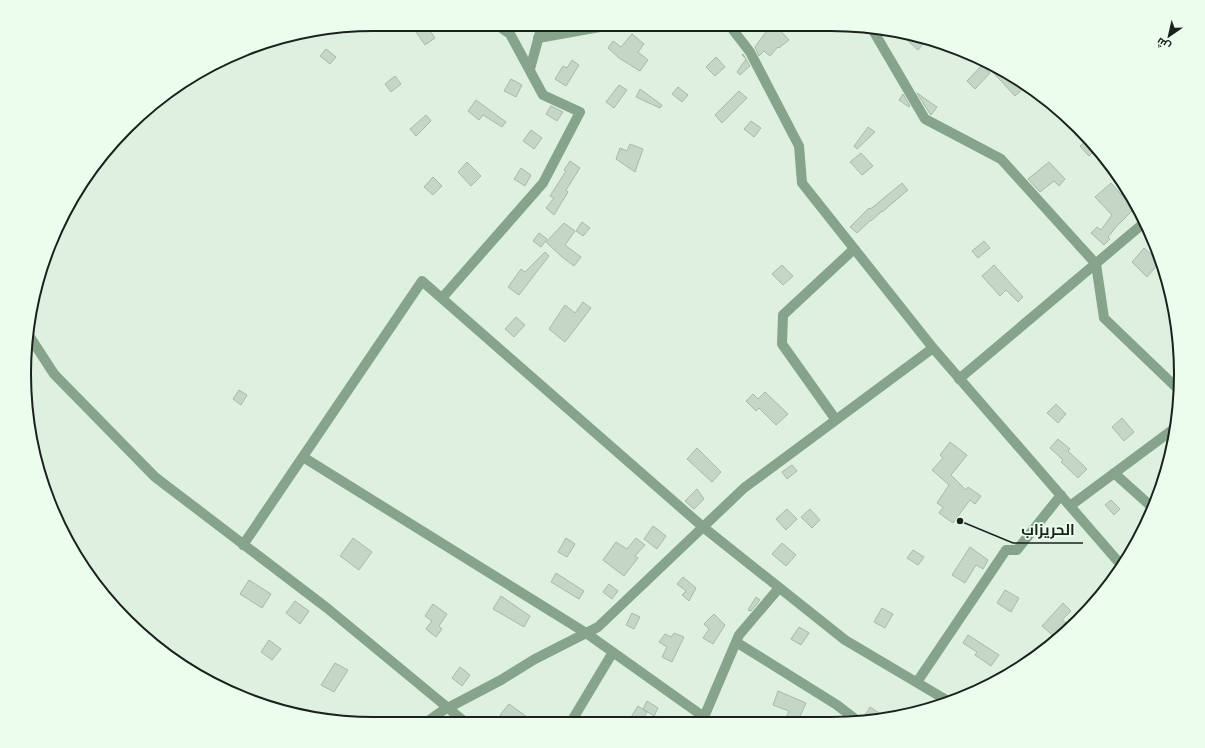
<svg xmlns="http://www.w3.org/2000/svg" width="1205" height="748" font-family="'Alegreya Sans',Cairo,sans-serif">
  <style>
    .building { fill: #c4d7c7; stroke: #a7b9aa }
    .lines { fill: none; stroke-linecap: round; stroke-linejoin: round }
    .street { stroke: #86a38b; stroke-width: 10 }
    .rim { fill: none; stroke: #1b211c; stroke-width: 2 }
    .leader { fill: none; stroke: #1b211c; stroke-width: 1.5 }
    .callout-dot { fill: #1b211c; stroke: #ebfeee; stroke-width: 1.5 }
    .callout-label { font-size: 15px; text-anchor: middle; font-weight: bold; fill: #1b211c; stroke: #ebfeee; stroke-width: 3.5; stroke-linejoin: round; paint-order: stroke }
  </style>
  <rect width="100%" height="100%" fill="#def1e1"/>
  <path class="building" d="M426,25l9,13 -10,7 -9,-13z
    M770,26h6l13,14 -10,8 -1,-1 -8,9 -6,-5 -5,5 -4,-9z
    M899,33l27,7 -8,10z
    M632,34l12,10 -6,8 10,8 -8,11 -21,-13 -11,-10 5,-7 8,6z
    M326,49l10,8 -6,7 -10,-8z
    M743,54l7,12 -10,9 -3,-3 9,-13 -4,-4z
    M716,57l9,10 -10,9 -9,-9z
    M572,60l7,5 -13,21 -11,-7 8,-13 4,2z
    M989,64l37,22 -11,10 -28,-30z
    M982,65l8,8 -15,16 -8,-8z
    M395,76l6,8 -10,8 -6,-8z
    M511,79l11,6 -6,12 -12,-6z
    M619,85l8,5 -13,18 -8,-6z
    M678,87l10,8 -6,7 -10,-8z
    M640,89l22,16 -2,3 -24,-11z
    M739,91l8,7 -25,25 -7,-8z
    M917,93l20,14 -6,8 -1,-1z
    M903,94l7,12 -1,1 -10,-7z
    M476,100l30,22 -4,5 -19,-12 -4,5 -11,-9z
    M551,106l12,6 -6,9 -11,-7z
    M426,115l5,6 -15,15 -6,-7z
    M751,121l10,7 -7,9 -10,-8z
    M868,127l7,5 -18,17 -3,-3z
    M531,130l11,8 -8,11 -11,-8z
    M1086,141l9,9 -6,6 -9,-10z
    M630,144l13,5 -8,23 -19,-13 4,-11 7,3z
    M861,153l12,13 -11,9 -12,-13z
    M570,161l10,7 -14,22 2,2 -14,23 -8,-7 8,-10 -4,-2 16,-25 -2,-1z
    M467,162l14,14 -10,10 -13,-14z
    M1049,162l16,17 -6,7 -5,-5 -14,11 -12,-13z
    M521,168l10,7 -6,11 -11,-7z
    M433,177l9,9 -9,9 -9,-8z
    M902,183l6,7 -26,22v-1l-11,10v-1l-14,13 -7,-6 19,-19 1,1 3,-2z
    M1111,183l16,18 5,-4 5,9 -21,21 -8,10 2,2 -6,6 -13,-12 6,-6 4,3 11,-15 -17,-18z
    M582,222l8,6 -7,8 -7,-5z
    M564,223l11,8 -10,14 16,12 -7,9 -12,-9 -16,-15z
    M539,233l8,6 -6,8 -8,-6z
    M984,241l6,7 -12,10 -6,-7z
    M1144,248l16,14 -13,15 -15,-15z
    M545,252l4,4 -30,39 -11,-8 13,-18 4,3z
    M782,265l11,11 -10,9 -11,-11z
    M994,265l29,32 -5,5 -12,-12 -6,6 -18,-20z
    M583,302l8,6 -26,34 -16,-13 16,-24 10,8z
    M516,317l9,8 -11,12 -9,-8z
    M239,390l8,5 -6,10 -8,-6z
    M765,392l23,22 -12,11 -17,-17 -3,3 -10,-10 7,-7 5,5z
    M1056,404l10,10 -8,9 -11,-10z
    M1122,418l12,14 -10,9 -12,-14z
    M1058,439l12,10 -2,2 19,18 -9,9 -17,-16 2,-2 -13,-12z
    M950,442l17,13 -16,20 15,15 2,-3 13,9 -6,8 -5,-4 -17,23 -14,-10 4,-6 -6,-4 12,-18 -17,-15 11,-12 -3,-3z
    M697,448l24,24 -9,10 -25,-23z
    M792,465l5,6 -10,8 -5,-7z
    M697,489l7,10 -10,10 -9,-8z
    M1111,500l9,9 -6,6 -9,-10z
    M787,509l10,10 -11,11 -10,-11z
    M810,509l10,11 -8,8 -11,-11z
    M653,526l13,10 -9,13 -13,-10z
    M353,538l19,14 -13,18 -19,-14z
    M566,538l9,6 -8,13 -9,-5z
    M636,538l9,7 -10,11 3,2 -14,18 -21,-16 13,-18 11,7z
    M782,543l14,12 -10,11 -14,-12z
    M970,547l18,13 -5,9 -7,-4 -11,18 -13,-8z
    M913,550l11,7 -6,8 -11,-7z
    M556,573l28,18 -5,8 -28,-17z
    M683,577l13,11 -7,13 -7,-6 4,-4 -9,-7z
    M249,580l22,14 -9,14 -22,-14z
    M609,584l9,7 -6,8 -9,-7z
    M1005,590l14,8 -8,14 -14,-9z
    M501,596l29,20 -6,11 -31,-18z
    M756,597l4,3 -9,11 -3,-1z
    M295,601l14,10 -9,13 -14,-11z
    M1063,603l8,8 -9,9 7,5 -12,14 -15,-13z
    M433,604l14,10 -8,12 3,3 -6,8 -10,-8 6,-8 -7,-5z
    M882,608l11,6 -8,14 -11,-6z
    M632,613l8,4 -6,12 -8,-4z
    M714,614l11,11 -12,19 -10,-6 6,-9 -5,-5z
    M799,627l10,6 -8,12 -10,-6z
    M674,633l10,4 -12,25 -10,-5 5,-10 -8,-5 6,-8 6,3z
    M968,635l31,20 -8,11 -16,-11 2,-3 -14,-9z
    M269,640l12,9 -9,11 -11,-8z
    M335,663l13,7 -14,22 -13,-7z
    M460,667l10,8 -8,11 -10,-8z
    M778,691l28,12 -9,20h-5l-7,-3 4,-9 -16,-6z
    M647,701l11,7 -4,8 -11,-7z
    M509,704l25,18h-25l-9,-7z
    M638,706l9,6 -6,10h-13z
    M870,707l9,6 -4,7 -5,1 -6,-4z"/>
  <g class="lines">
    <path class="street" d="M730,26l20,26 49,94 3,37 131,165 189,218
      M871,27l54,92 76,40 95,105 8,54 76,73
      M538,38l73,-13
      M530,69l12,-44
      M442,298l101,-115 37,-71 -37,-17 -33,-61 -13,-9
      M30,337l24,37 101,103 172,131 138,114
      M959,379l186,-157
      M836,420l-54,-76 1,-29 71,-66
      M303,457l283,176 118,84 -1,6
      M1114,473l39,35
      M1070,506l105,-78
      M243,545l179,-264 281,246 142,113 103,61
      M736,642l101,63 22,17
      M917,682l89,-132h11l44,-55
      M704,717l35,-82 40,-47
      M428,721l14,-10 59,-31 34,-21 63,-32 146,-139 189,-140
      M571,722l42,-70"/>
  </g>
  <path d="M0 0H1205V748H0ZM374 31H831A343 343 0 0 1 1174 374V374A343 343 0 0 1 831 717H374A343 343 0 0 1 31 374V374A343 343 0 0 1 374 31Z" fill="#ebfeee" fill-rule="evenodd"/>
  <path class="rim" d="M374 31H831A343 343 0 0 1 1174 374V374A343 343 0 0 1 831 717H374A343 343 0 0 1 31 374V374A343 343 0 0 1 374 31Z"/>
  <path class="leader" d="M960 521L1013 543H1083"/>
  <circle class="callout-dot" cx="960" cy="521" r="4"/>
  <g class="callout-label">
    <text x="1048" y="535">الحريزاب</text>
  </g>
  <g transform="translate(1169 36) rotate(214)" stroke="#ebfeee" stroke-width="3" paint-order="stroke">
  <path d="M0-3L7 15L0 10L-7 15Z" fill="#1b211c"/>
  <text y="-6" font-size="11" font-weight="bold" text-anchor="middle" fill="#1b211c">ش</text>
  </g>
</svg>
